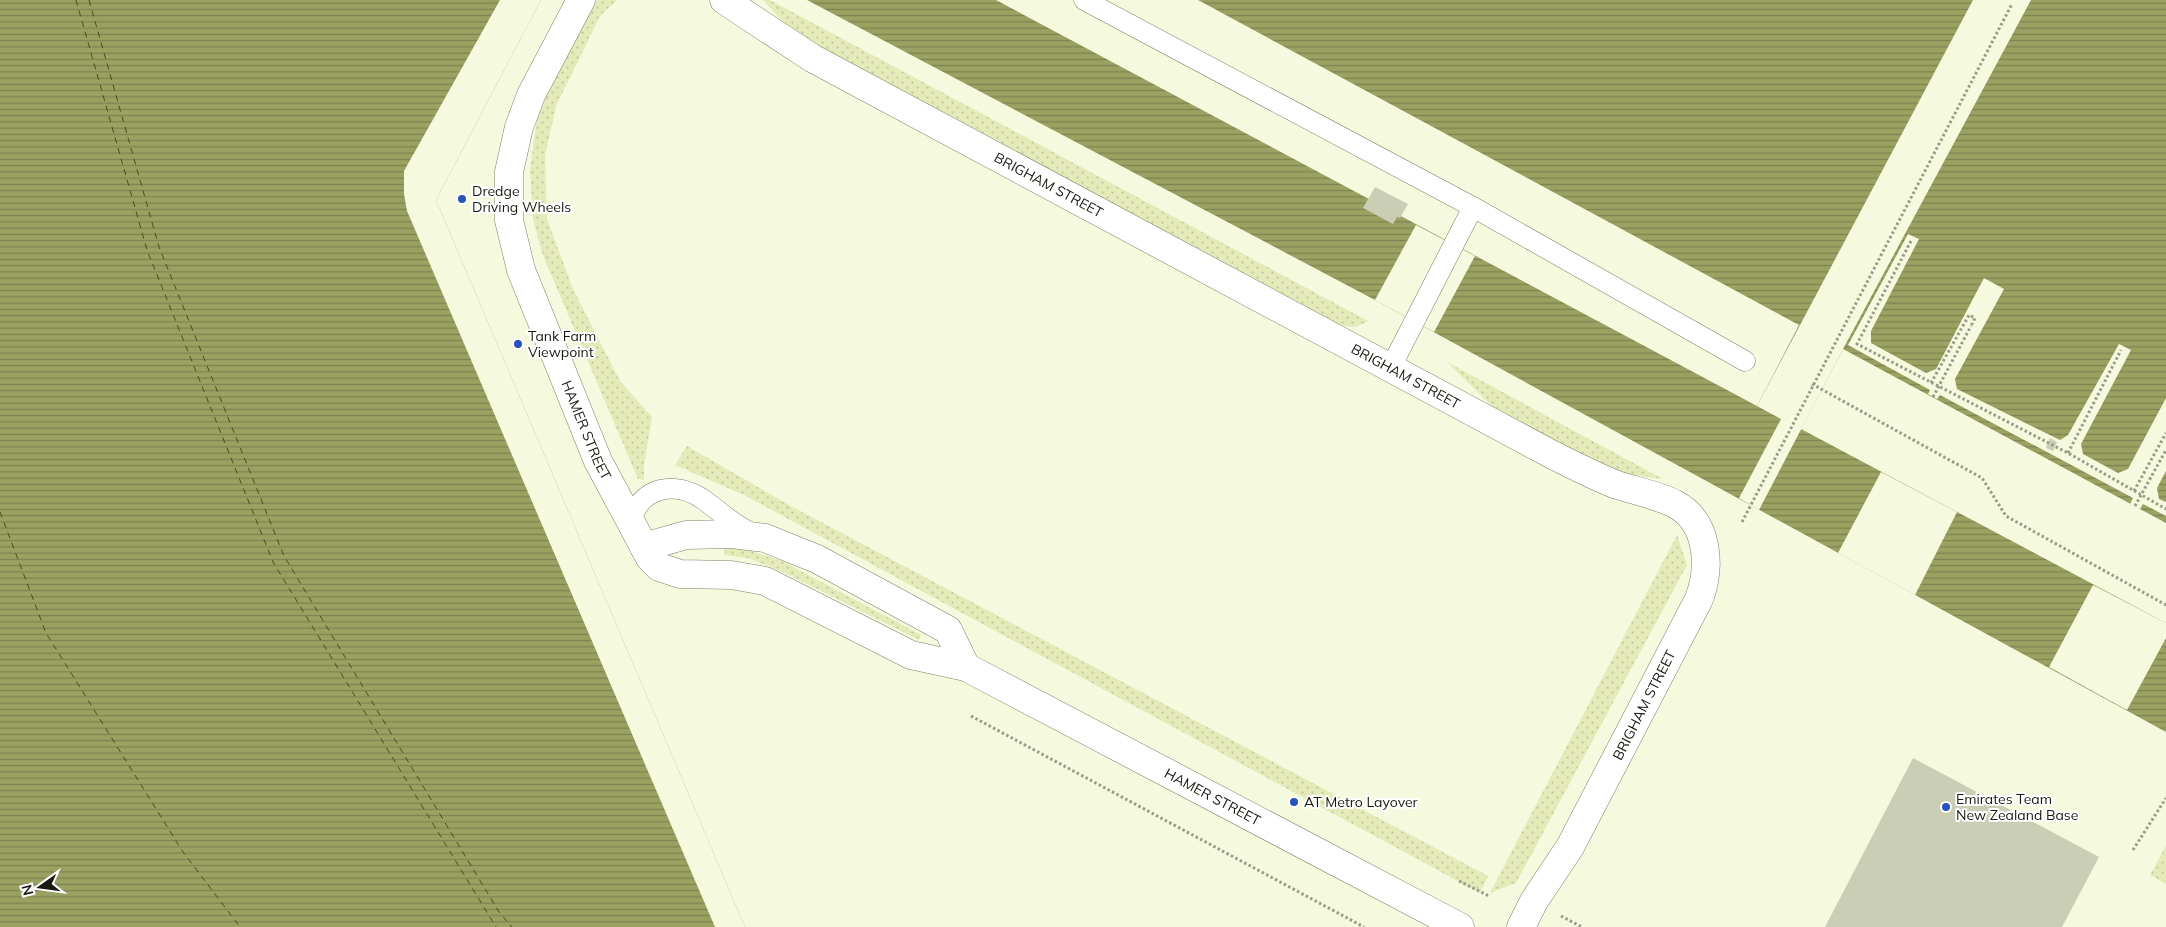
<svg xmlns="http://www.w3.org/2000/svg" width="2166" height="927" font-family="Mulish,sans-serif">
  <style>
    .grass { fill: url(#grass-dots) }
    .water { fill: url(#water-rules) }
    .pier { fill: #f5f9de }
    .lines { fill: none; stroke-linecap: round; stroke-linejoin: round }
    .ferry { stroke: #4a4e1d; stroke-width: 1; stroke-dasharray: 6 5; stroke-linecap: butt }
    .building { fill: #caceb4 }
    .service-casing { stroke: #7e8169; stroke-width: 21 }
    .minor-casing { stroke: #7e8169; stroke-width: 29 }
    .path { stroke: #9a9c89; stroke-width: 3; stroke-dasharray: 2.5 2.5; stroke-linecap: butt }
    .service { stroke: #fff; stroke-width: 20 }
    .minor { stroke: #fff; stroke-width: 28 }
    .path-bridge { stroke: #9a9c89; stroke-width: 3; stroke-dasharray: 2.5 2.5; stroke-linecap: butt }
    .poi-dot { fill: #2553c1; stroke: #fff; stroke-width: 2 }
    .labels { text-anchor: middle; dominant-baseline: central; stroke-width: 4; stroke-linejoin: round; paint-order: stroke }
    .street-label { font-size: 14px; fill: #191a11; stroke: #fff }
    .poi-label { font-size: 14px; fill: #191a11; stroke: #fff; text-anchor: start }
  </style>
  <defs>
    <pattern id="grass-dots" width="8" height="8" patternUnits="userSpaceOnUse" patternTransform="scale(1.25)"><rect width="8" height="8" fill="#e4eab8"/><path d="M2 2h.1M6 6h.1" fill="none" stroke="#c3c89d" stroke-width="1.8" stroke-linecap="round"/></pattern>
    <pattern id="water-rules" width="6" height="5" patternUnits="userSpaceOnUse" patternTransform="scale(1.25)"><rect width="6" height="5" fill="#9aa161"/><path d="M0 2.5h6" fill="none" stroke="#7d824f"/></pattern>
  </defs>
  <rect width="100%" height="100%" fill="#f5f9de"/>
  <path class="grass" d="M597,0h20l-17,16 -44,90 -11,50 2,63 26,70 47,92 32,36 -8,48v15l-6,-1 -96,-226 -9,-34 -3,-49 8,-59 46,-100z
    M763,0h7l598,321 -12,6 -22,-2 -535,-286z
    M1447,362l216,117 -55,-7 -108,-58z
    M687,446l102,59 699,371 -8,17 -736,-398 -69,-30z
    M1677,535l10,30 -171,318 -26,10z
    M724,547l21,2 37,12 139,74 -2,5 -136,-68 -35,-14 -24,-3z
    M2166,846v38l-16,-9z"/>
  <path class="water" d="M0,0h541l-105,200 309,727h-745z
    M807,0h189l761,406 42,-81 -601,-325h968v523l-323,-174 -42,80 365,194v109l-791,-432z"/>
  <path class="pier" d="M500,0h41l-105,200 309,727h-30l-308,-716 -3,-17v-23z
    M1973,0h58l-188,349 -84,161 -20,-12 42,-79 -24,-13z
    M1416,225l59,31 -41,76 -59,-32z
    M1908,234l11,5 -48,92v12l55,30 10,-4 48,-91 20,11 -49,90 2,10 103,51 8,-5 51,-91 12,6 -50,94 2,10 35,19 10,-4 38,-71v73l-9,17 2,11 7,3v14l-23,-12 -3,5 -10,-5 3,-6 -193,-103 -3,4 -9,-5 2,-4 -82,-45z
    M1881,472l76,40 -42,83 -77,-42z
    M2093,585l73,38v15l-39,72 -78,-43z"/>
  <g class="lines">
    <path class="ferry" d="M76,0l71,250 126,312 223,365
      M89,0l70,247 125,309 215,356 13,15
      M0,512l46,121 137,219 57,75"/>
  </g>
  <path class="building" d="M1375,187l33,17 -8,14 -3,-1 -4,7 -30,-16z
    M2050,438l7,4 -4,9 -7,-3z
    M1913,758l186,99 -37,70h-237z"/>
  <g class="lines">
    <defs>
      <path id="service" d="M1084,0l389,207 272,154
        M1391,367l82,-160
        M631,522c9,-36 45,-42 73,-22 17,12 29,25 48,33"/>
      <g id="minor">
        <path id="s1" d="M581,0l-50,95 -12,32 -10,45v48l12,50 77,191 52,97 9,9 21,7 51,1 34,6 146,74 55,12 494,260"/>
        <path id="s2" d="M724,0l88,58 739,396c22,11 43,22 66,31 19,6 40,10 58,19 34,18 36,63 24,95l-129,248 -36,54 -13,26"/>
        <path d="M644,547l42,-12 46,-1 33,4 52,21 131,71 18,37"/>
      </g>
    </defs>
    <use href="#service" class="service-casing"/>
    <use href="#minor" class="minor-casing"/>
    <path class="path" d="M1911,241l-54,103 211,109 98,56
      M1931,383l38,-68 6,3 -4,8
      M1812,384l170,94 24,38 160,89
      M2068,453l53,-103
      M2134,491l32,-58
      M1742,522l270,-518
      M971,716l393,211
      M2133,850l33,-52
      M1459,881l30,15
      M1561,916l21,11"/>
    <use href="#service" class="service"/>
    <use href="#minor" class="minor"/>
    <path class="path-bridge" d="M1933,397l38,-71
      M2135,506l31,-56"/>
  </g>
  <g class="poi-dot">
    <circle cx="462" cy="199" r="5"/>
    <circle cx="518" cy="344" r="5"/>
    <circle cx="1294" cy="802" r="5"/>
    <circle cx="1946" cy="807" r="5"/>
  </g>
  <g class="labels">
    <g class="street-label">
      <text stroke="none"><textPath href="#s2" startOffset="374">BRIGHAM STREET</textPath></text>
      <text stroke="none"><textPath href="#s2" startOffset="779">BRIGHAM STREET</textPath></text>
      <text stroke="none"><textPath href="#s1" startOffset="460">HAMER STREET</textPath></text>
      <text transform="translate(1644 705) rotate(-63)">BRIGHAM STREET</text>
      <text stroke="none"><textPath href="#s1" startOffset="1222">HAMER STREET</textPath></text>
    </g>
    <g class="poi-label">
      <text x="472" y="191">Dredge<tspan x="472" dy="16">Driving Wheels</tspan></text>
      <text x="528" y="336">Tank Farm<tspan x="528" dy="16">Viewpoint</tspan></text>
      <text x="1956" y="799">Emirates Team<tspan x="1956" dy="16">New Zealand Base</tspan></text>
      <text x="1304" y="802">AT Metro Layover</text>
    </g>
  </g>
  <g transform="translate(40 887) rotate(256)" stroke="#ffffff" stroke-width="4" paint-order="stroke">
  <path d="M0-4L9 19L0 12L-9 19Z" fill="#191a11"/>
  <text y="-8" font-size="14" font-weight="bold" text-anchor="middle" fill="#191a11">N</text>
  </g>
</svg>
